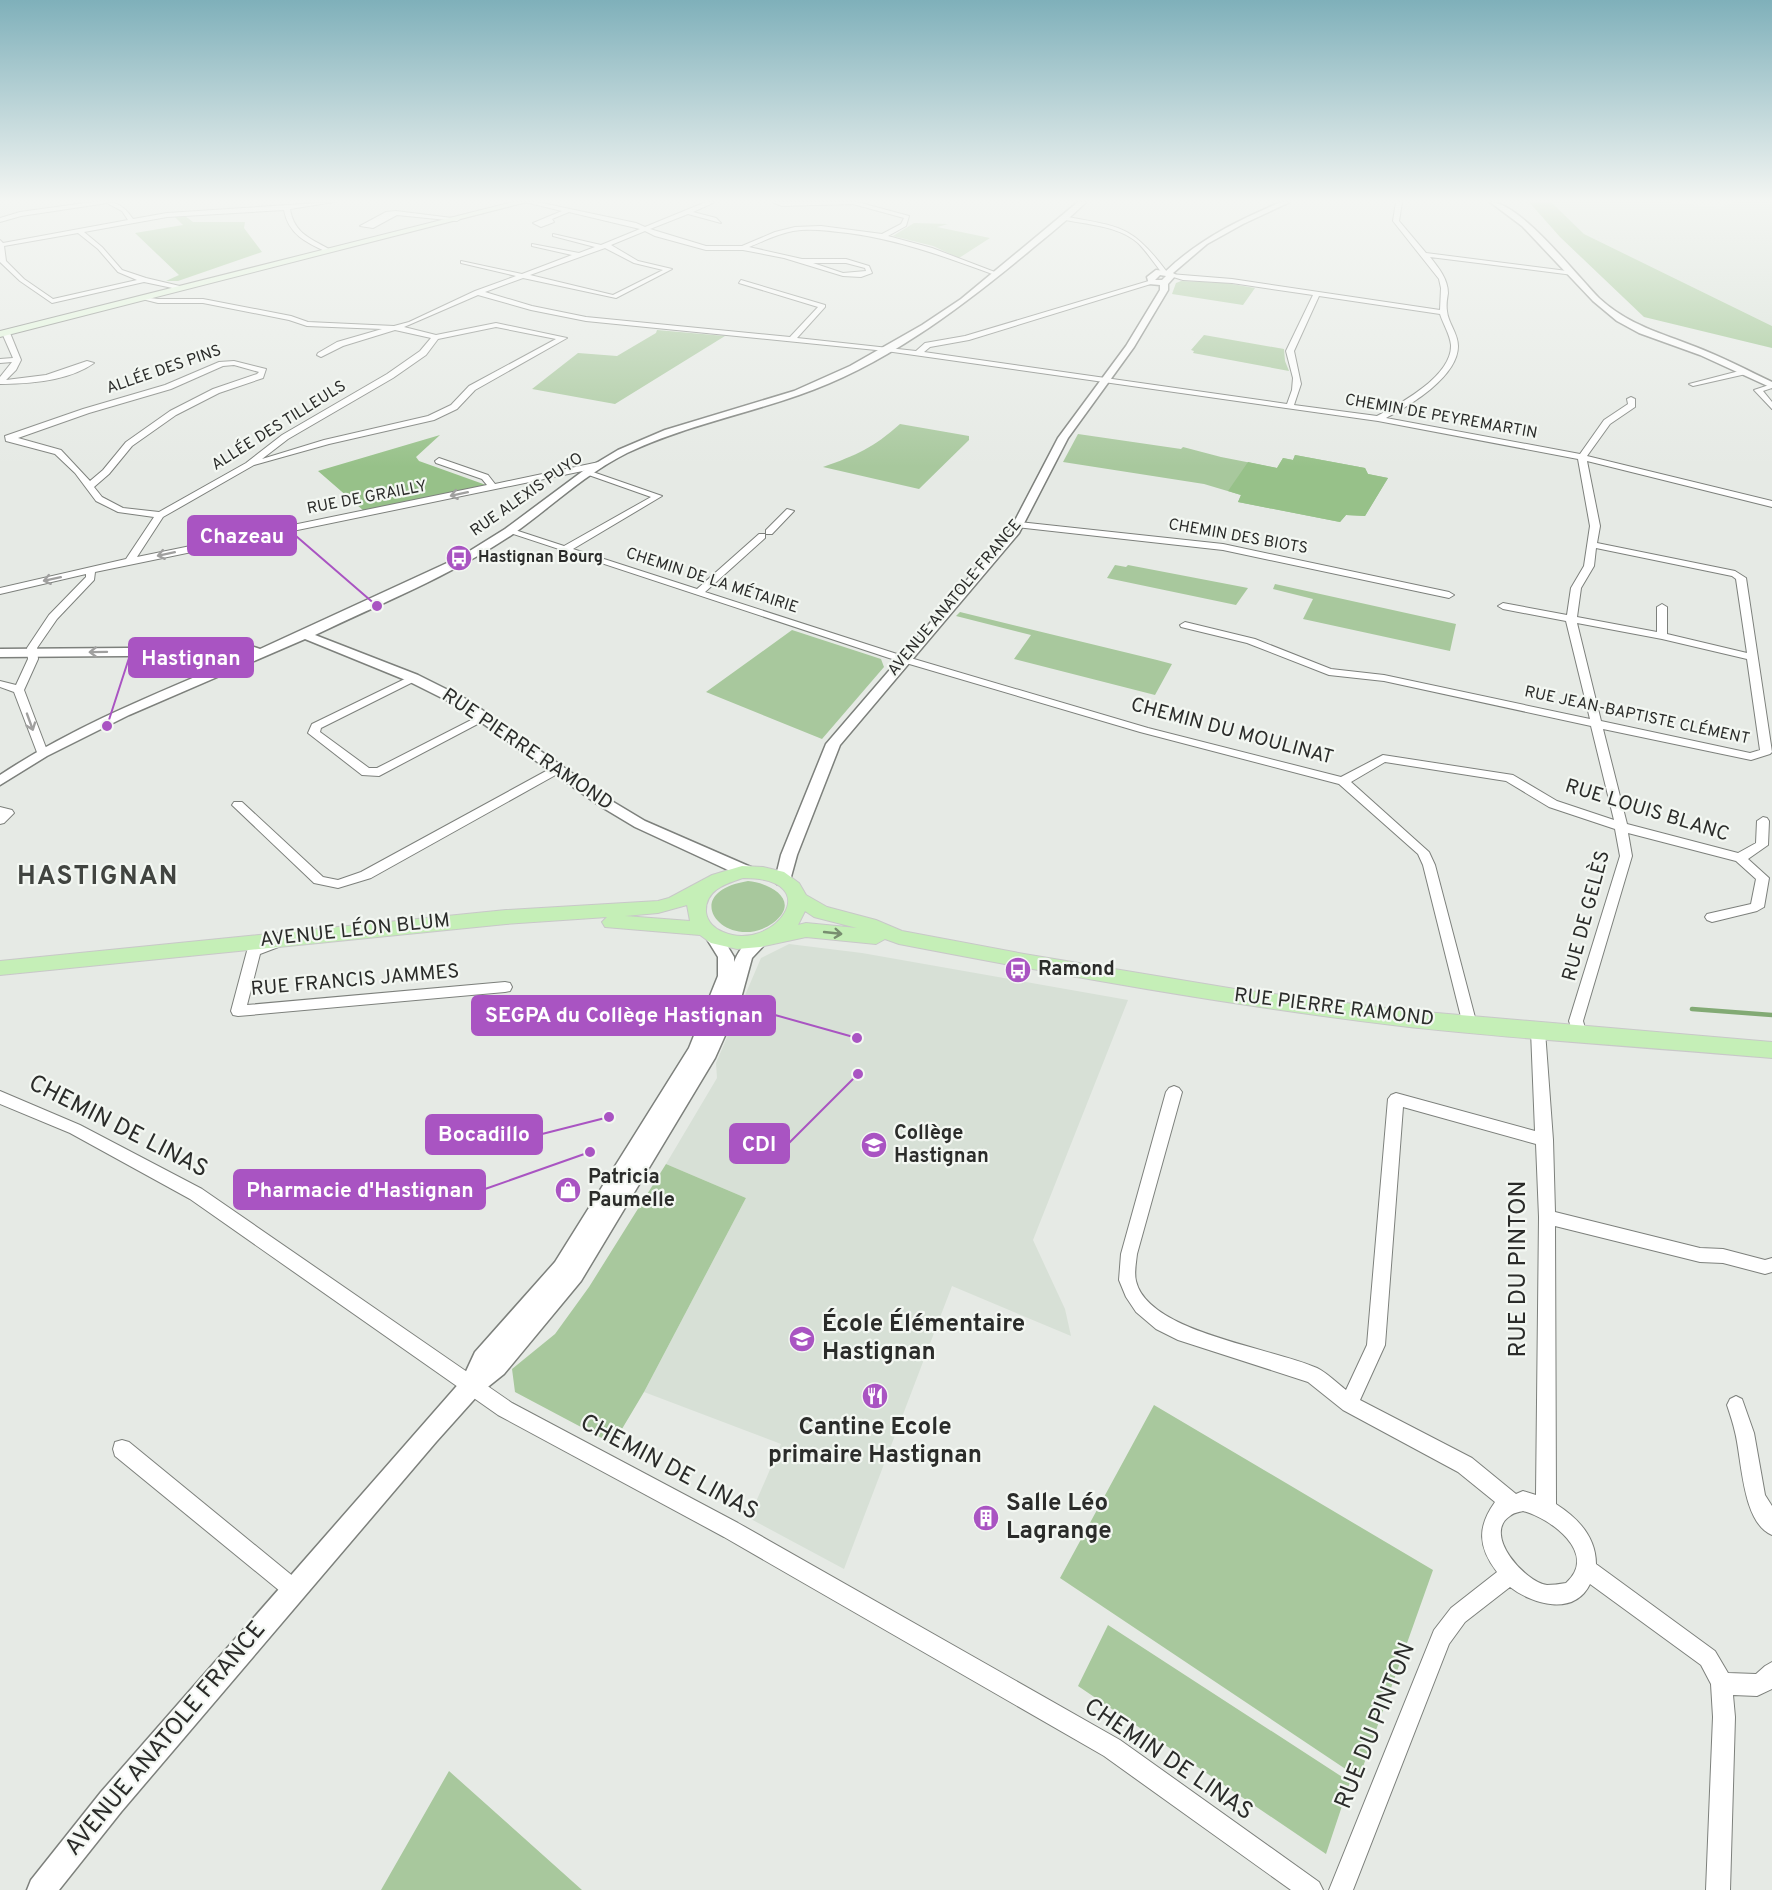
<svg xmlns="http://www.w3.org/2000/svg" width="1772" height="1890" font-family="Overpass,sans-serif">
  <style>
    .built { fill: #d7e0d6 }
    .green { fill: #a8c89d }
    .forest { fill: #97c189 }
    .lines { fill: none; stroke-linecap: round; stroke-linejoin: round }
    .stream { stroke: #82aa74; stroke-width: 4.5 }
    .minor-casing { stroke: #7d807c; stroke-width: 2 }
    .tertiary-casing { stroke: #7d807c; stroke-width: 3 }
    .secondary-casing { stroke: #7d807c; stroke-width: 2 }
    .primary-casing { stroke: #c8c8c8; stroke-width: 2 }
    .minor { fill: #fff; fill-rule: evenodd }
    .tertiary { fill: #fff; fill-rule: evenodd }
    .secondary { fill: #e2f7db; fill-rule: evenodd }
    .primary { fill: #c5efb7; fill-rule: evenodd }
    .oneway { stroke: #a0a09f }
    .oneway2 { stroke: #788e70 }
    .labels { text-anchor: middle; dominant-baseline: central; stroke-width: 4.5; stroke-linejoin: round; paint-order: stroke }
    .far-street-label { font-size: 16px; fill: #2b2c2a; stroke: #f3f7f2 }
    .far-poi-label { font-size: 16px; font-weight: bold; fill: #2b2c2a; stroke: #f3f7f2; text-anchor: start }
    .street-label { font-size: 20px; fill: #2b2c2a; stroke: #f3f7f2 }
    .poi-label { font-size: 20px; font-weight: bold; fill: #2b2c2a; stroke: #f3f7f2; text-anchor: start }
    .near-street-label { font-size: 24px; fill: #2b2c2a; stroke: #f3f7f2 }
    .near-poi-label { font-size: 24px; font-weight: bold; fill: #2b2c2a; stroke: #f3f7f2; text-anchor: start }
    .district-label { font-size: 26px; font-weight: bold; letter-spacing: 1.5px; fill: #414440; stroke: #f3f7f2 }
    .leader { fill: none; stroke: #a954c2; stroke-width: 2 }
    .callout-dot { fill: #a954c2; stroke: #f3f7f2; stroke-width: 2 }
    .callout { fill: #a954c2; stroke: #a954c2; stroke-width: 2 }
    .callout-label { font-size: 21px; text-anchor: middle; font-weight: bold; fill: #fff }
  </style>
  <rect width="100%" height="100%" fill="#e6eae5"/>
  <path class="built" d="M1551,202h117l52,6 13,-6h39v124l-188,-92z
    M789,944l73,9 266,47 -95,240 32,69 6,27 -119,-50 -108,283 -95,-51 32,-74 -137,-52 102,-194 -80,-34 51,-86 -1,-15 45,-105z"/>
  <path class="green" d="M914,223l34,1 -11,3 53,11 -31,20 -26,-12 -40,-10z
    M1181,281l45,2 29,5 -12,17 -71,-11 4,-11z
    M657,330l68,6 -110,68 -83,-15 46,-36 39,3 39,-23z
    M1204,335l80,14 1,12 4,10 -96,-18 1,-2 -3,-1z
    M900,424l69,12v4l-50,49 -96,-22c34,-12 50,-19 77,-43z
    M1078,434l103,15 2,-2 38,10 56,11 6,-10 10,2 2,-5 70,13 3,6 20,4 -23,38 -19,-1 -6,7 -102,-20 3,-7 -37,-11 -141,-22z
    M1115,565l11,2 2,-2 120,23 -12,17 -129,-27z
    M1275,584l181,40 -6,27 -147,-32 10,-20 -40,-10z
    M960,612l197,48 15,4 -17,31 -141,-36 17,-24 -75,-19z
    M792,630l89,29 3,8 -62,72 -116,-47z
    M748,881c23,2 54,20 25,42 -45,32 -99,-30 -25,-42z
    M666,1164l80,34 -102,194 -31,52 -98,-52 -3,-23 43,-35 34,-47z
    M1154,1405l279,165 -74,208 -299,-200z
    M1108,1625l242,157 -24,72 -248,-168z
    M449,1771l133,119h-201z"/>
  <path class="forest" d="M1529,202h22l33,32 188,92v22l-128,-31 -84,-80z
    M184,215l9,7h52l-1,6 18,24 -84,29h-12l13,-6 -44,-42 48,-8 -9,-9z
    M440,435l-24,22 3,4 67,24 -122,26 -46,-40z
    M1295,455l70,13 3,6 20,4 -23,38 -19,-1 -6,7 -102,-20 3,-7 -13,-4 20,-29 29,6 6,-10 10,2z"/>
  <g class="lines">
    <path class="stream" d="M1692,1009l80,6"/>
    <defs>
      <path id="minor" d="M92,202c21,0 29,-1 41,17l34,-6 167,-11 -44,7c4,26 23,30 42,42l-5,1c-20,-9 -39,-18 -43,-42l-117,7 -83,15 18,15 20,23 24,8 38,9 -2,3 -38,-8 -92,21 -32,-22 -20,-19v-22l3,3 125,-23 -6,-9 -15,-8 -86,13 -21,6v-4l20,-6zM78,233l20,16 20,23 19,8 -84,19 -29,-20 -18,-18 -2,-15z
        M525,202h12l99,21 9,4 61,-25h9l-22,10 23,6 5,5 -33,-9 -38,15 56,17h36l33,-14 20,-5 26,-1 61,8 19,-10 3,-6 -51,-14 -71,2 -10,-4h85l52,14 -3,10 -18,10 44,12 68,26 -5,1c-49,-18 -95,-35 -147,-42 -18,-2 -37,-5 -55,-2 -16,3 -29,10 -44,16l53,12h44l23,7 3,7 -11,4 -18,-1 -59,-18 -41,-8h-37l-51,-14 -10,-5 -34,14 27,16 34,8 -56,29 -93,-20 -38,14 47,14 54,11 204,20 28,-30 -79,-24 2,-3 84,25v2l-28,31 119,13 9,-8 40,-7 187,-56 2,3 -185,57 -39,7 -6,5 363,52 5,-14 1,-12 -7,-27 27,-56 -81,-12 -49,-3 -13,-4v-2l62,5 208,31 1,-22 -2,-9 -46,-58 3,-19h6l-3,19 27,32 149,19 -2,3 -143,-18c8,10 18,22 18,36 -1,6 -2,12 -1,18 1,12 11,22 11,35 0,31 -49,60 -72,72l194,36 24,-34 24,-16 -1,-5 4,-2 4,2v8l-25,17 -23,32 185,45v6l-185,-46 13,65 -3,17 138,28 11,7 26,174 -2,2 -19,6 -148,-31 24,95 111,29 18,-10 1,-22 6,-4 4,1 2,3 -1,24 -20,14 21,19 -5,29 -7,4 -45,11 -5,-2 -2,-3 2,-3 44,-10 5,-25 -20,-18 -108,-28 4,23 -49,165 4,14 -2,4h-10l-6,-18 51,-165 -5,-27 -66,-22 -43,-26 -121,-19 -34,20 78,70 6,13 42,160 -2,4h-10l-2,-4 -40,-160 -5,-11 -79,-70 -199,-52 -251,-74 -385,-127 8,-2 52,17 87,-49 -68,-24 7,-2 72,25 -89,53 124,40 62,-55h6v4l-60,54 192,62 251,74 193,49 42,-22 130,20 44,26 57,19 -23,-94 -207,-45 -55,-6 -82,-32 -66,-16 -1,-2 5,-3 70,17 76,30 53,6 206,44 -24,-98 -63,-12 -5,-3 5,-3 64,12 4,-27 13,-22 6,-40 -12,-67 -200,-38 -492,-70 -300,-30 -55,-11 -53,-15 -74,32 32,8 60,-12 71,15 -92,52 -18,19 -23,11 -105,24 -75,21 -91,52 -26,40 350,-72 -5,-6 -46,-16 -1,-2 4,-3 49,17 7,9 104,-22 4,3 -1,2 -507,105 -1,8 -37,39 -20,29 1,11 -14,31 24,63 -6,3 -4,-1 -24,-63 -14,-5v-6l16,4 12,-26 -1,-11 22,-33 37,-38v-3l-86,20v-6l126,-29 28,-42 -36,-5 -22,-11 -21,-28 -20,-19 -49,-13 -1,-5 78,-27 82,-24 54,-23 15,-1 32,8 -3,9 -44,15 -43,22 -44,31 -23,28 -15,13 8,10 21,11 36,4 87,-49 36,-28 105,-61 33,-23 11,-13 -36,-8 -52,16 -22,11 -4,-2 1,-2 19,-11 45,-13 -75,-3 -18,-6 -86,-17h-45l-16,-4v-2l16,2h45l88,17 17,6 86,4 15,-4 66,-31 41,-15 -55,-13v-2l61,13 50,-19 -40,-9v-2l47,9 16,-6 -42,-11v-2l48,11 39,-16 -71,-17 -17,7 2,3 -13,5 -8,-4 29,-12zM605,248l29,15 29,7 -50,25 -83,-20zM813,263h33l19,5 1,3 -23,2zM1319,296l121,18c3,10 10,20 11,31 1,31 -51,59 -74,71l-83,-11 7,-21 -7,-33zM496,327l60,12 -87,47 -18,19 -23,11 -104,24 -62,19 26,-20 105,-61 33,-23 12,-16zM234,365l25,7 -2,2 -44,15 -43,22 -44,31 -23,28 -13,11 -29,-31 -43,-12 71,-25 82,-24 52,-23zM1596,548l136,28 4,3 11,74 -80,-19v-27l-5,-3 -5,3v25l-80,-15 4,-29 13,-22zM1577,623l85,16 85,20 13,91 -10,3 -149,-32z
        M396,211l64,8 -3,2 -60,-6 -24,13 -13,-2 26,-14z
        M1063,216c57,11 68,8 104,56l-5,1c-8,-10 -15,-21 -24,-30 -21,-18 -51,-18 -77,-24z
        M6,331l4,2 11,27 -5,10 -10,10 40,-5 41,-14 7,2c-25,18 -65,21 -94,21v-7l12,-15 -12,1v-4l13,-1 -11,-25z
        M1743,370l4,2 -1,2 -53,12 -4,-2z
        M1772,384v4l-9,3 9,11v7l-18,-19z
        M787,509l7,2 -22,23h-6v-4z
        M1019,522l204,22 226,48 5,3 -5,3 -226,-48 -207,-23 -2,-2z
        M413,675l4,1v4l-96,48 -1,4 49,36h8l102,-52h8l2,2 -110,58 -17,-1 -54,-42 4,-9z
        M557,765l4,1 2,3 -2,3 -190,106 -33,10 -24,-5 -82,-78 2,-3h8l81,75 15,3 23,-8z
        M0,807l12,3 2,3 -10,10 -4,1z
        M276,938l7,5 -2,3 -21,8 -13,51 258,-23 5,1 2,4 -2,4 -5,1 -267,24 -5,-1 -2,-4 16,-60 2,-3z
        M1538,1026l5,1 2,4 8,109 2,72 145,36 23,1 42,11 7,-2v14l-7,2 -42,-11 -23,-1 -145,-36 1,278c22,14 40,33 40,60l119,87 13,22 28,1 9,-8 7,-4v27l-15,7 -24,-1 2,22 -5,173h-24l7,-173 -2,-33 -10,-19 -111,-81c-16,33 -58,20 -80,3l-45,35 -16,22 -96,246h-24l105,-260 17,-22 46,-36c-19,-25 -20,-45 -2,-70l-37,-30 -115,-62 -35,-28 -130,-42 -22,-11 -20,-17 -10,-15 -7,-17 2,-26 45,-162 3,-4 5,-2 5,2 3,4 -45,162c-1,9 -3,19 -1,27 12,52 138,67 181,87 10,5 20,15 29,22l21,-45 21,-246 3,-4 5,-2 139,38 -4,-100 2,-4zM1403,1107l133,37 3,73 -3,278 -13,-4 -7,3 -44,-36 -112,-58 25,-55zM1523,1511c27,7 76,42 43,72 -6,1 -13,2 -19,2 -22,-3 -65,-51 -37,-69 3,-3 9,-4 13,-5z
        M0,1091l80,34 122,64 310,214 226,120 382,217 199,142 4,8h-32l-187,-134 -380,-219 -226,-122 -308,-216 -120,-66 -70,-29z
        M1736,1396l6,3 12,34 11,62 7,11v29c-30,-12 -30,-76 -37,-103 -2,-9 -5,-18 -8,-27l3,-6z
        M122,1440l7,2 171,140 3,7 -3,7 -7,3 -7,-3 -171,-140 -2,-7 2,-7z"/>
      <path id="tertiary" d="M1078,202h8c-18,18 -39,34 -58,50 -69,57 -144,114 -229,143 -57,20 -117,32 -172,58 -42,21 -76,54 -114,81 -61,41 -131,69 -198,101l103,40 50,25 142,100 35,21 108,47 2,4 -2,4h-12l-106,-49 -35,-21 -142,-100 -50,-25 -103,-42 -176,76 -82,41 -47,29v-10c77,-51 163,-84 247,-120l-247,2v-8l254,-2 6,2 200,-92 45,-28 78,-58 35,-21 47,-20 129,-39 56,-25 72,-41 39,-26z
        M1281,202h9l-47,22 -36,20 -34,29 3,2 -8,9v6l-34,57 -66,91 -49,95 -179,212 -43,110 -8,29h-12l-2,-4 6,-25 45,-111 184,-214 48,-92 68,-92 34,-56v-5l-11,-1 -2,-7 9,-7 10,1c35,-33 71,-50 115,-69zM1160,275l6,1 -4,4h-7z
        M1490,202c30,0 86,73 109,96 29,27 62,35 97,49 26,10 51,23 76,35v6l-72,-33 -61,-22 -22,-12 -24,-20 -71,-75z
        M713,930l6,2 15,25v5c5,-13 18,-31 33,-26l2,4 -17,18 -12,44 -25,56 -134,223 -77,93 -25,20 -43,48 -315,370 -62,78h-32l4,-10 70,-88 361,-412 13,-28 80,-90 134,-214 29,-72v-19l-13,-21 2,-4z"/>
      <path id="secondary" d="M513,202h14l-527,135v-6z"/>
      <path id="primary" d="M742,866l21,1 21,5 15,11 7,12 21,12 49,13 26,11 122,23 211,35 167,21 370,32v16c-124,-11 -248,-18 -371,-32 -168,-20 -336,-50 -502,-82l-14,-5 -9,5 -70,-7 -46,10 -23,2 -26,-6 -11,-8 -95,-8 -3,-5 5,-5 -101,7 -506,51v-14l506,-51 152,-9 11,-3 43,-23zM743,878c87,0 30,76 -20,54 -8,-3 -16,-10 -17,-20 -1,-22 19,-28 37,-34zM687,905l3,16 -65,-5 33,-3zM805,911l9,6 43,11 -51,-5 -8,2z"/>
    </defs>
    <use href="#minor" class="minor-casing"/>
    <use href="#tertiary" class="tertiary-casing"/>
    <use href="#secondary" class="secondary-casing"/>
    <use href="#primary" class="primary-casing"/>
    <use href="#minor" class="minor"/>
    <use href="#tertiary" class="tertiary"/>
    <use href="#secondary" class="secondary"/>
    <use href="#primary" class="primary"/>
  </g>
  <defs><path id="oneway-shaft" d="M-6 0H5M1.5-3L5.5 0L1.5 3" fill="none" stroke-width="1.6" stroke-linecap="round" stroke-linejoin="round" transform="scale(1.5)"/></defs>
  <g class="oneway">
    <use href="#oneway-shaft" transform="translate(459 494) rotate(168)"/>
    <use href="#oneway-shaft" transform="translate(166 554) rotate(168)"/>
    <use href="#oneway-shaft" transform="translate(52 579) rotate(168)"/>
    <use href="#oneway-shaft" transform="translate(98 652) rotate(179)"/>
    <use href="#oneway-shaft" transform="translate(30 722) rotate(70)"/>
  </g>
  <use class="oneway2" href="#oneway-shaft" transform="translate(833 933) rotate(6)"/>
  <linearGradient id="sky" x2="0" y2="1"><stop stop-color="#7fb0ba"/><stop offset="0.43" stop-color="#f4f6f3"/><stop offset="1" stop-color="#f4f6f3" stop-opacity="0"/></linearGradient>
  <rect width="1772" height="467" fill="url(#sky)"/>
  <defs>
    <symbol id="bus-disc" viewBox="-11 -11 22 22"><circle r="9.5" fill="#a954c2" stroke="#f3f7f2"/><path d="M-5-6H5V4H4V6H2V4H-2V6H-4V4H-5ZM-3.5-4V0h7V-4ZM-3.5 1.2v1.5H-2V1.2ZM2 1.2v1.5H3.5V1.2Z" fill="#fff"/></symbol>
    <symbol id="school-disc" viewBox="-11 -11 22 22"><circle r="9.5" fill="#a954c2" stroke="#f3f7f2"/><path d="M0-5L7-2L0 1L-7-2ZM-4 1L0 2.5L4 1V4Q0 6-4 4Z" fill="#fff"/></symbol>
    <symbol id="shop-disc" viewBox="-11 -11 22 22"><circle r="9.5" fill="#a954c2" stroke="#f3f7f2"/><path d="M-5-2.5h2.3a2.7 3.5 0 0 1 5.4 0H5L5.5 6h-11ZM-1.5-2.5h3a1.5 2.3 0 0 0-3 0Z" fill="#fff"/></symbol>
    <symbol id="restaurant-disc" viewBox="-11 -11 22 22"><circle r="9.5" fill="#a954c2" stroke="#f3f7f2"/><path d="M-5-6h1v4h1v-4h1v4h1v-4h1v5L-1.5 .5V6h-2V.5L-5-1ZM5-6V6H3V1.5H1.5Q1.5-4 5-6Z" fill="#fff"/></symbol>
    <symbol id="building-disc" viewBox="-11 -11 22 22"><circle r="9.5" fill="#a954c2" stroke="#f3f7f2"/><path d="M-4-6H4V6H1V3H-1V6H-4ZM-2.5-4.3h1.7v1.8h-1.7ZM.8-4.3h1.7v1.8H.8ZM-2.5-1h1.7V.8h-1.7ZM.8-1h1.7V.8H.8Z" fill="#fff"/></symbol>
  </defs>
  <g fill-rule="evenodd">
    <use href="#bus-disc" x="444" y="543" width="30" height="30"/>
    <use href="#bus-disc" x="1003" y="955" width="30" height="30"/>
    <use href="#school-disc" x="859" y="1130" width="30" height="30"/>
    <use href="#shop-disc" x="553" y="1175" width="30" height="30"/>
    <use href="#school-disc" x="787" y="1324" width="30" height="30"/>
    <use href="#restaurant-disc" x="860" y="1381" width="30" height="30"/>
    <use href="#building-disc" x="971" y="1503" width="30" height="30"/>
  </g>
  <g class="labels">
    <g class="far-street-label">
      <text transform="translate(164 370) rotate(-19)">ALLÉE DES PINS</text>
      <text transform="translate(1441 417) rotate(10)">CHEMIN DE PEYREMARTIN</text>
      <text transform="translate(279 426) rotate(-32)">ALLÉE DES TILLEULS</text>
      <text transform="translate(527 495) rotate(-35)">RUE ALEXIS PUYO</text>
      <text transform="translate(367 498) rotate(-11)">RUE DE GRAILLY</text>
      <text transform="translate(1238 537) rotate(10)">CHEMIN DES BIOTS</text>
      <text transform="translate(712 581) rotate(18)">CHEMIN DE LA MÉTAIRIE</text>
      <text transform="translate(955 598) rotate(-50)">AVENUE ANATOLE FRANCE</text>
      <text transform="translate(1637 716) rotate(12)">RUE JEAN-BAPTISTE CLÉMENT</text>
    </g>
    <g class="far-poi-label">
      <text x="478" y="558">Hastignan Bourg</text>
    </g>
    <g class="street-label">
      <text transform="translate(1232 732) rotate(15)">CHEMIN DU MOULINAT</text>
      <text transform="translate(527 750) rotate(34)">RUE PIERRE RAMOND</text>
      <text transform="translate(1647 811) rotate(17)">RUE LOUIS BLANC</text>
      <text transform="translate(1587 916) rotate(-75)">RUE DE GELÈS</text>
      <text transform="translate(355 931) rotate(-6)">AVENUE LÉON BLUM</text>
      <text transform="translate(355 981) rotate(-5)">RUE FRANCIS JAMMES</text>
      <text transform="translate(1334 1008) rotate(7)">RUE PIERRE RAMOND</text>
    </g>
    <g class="poi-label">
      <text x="1038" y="970">Ramond</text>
      <text x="894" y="1134">Collège<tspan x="894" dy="23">Hastignan</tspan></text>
      <text x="588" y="1178">Patricia<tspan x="588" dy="23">Paumelle</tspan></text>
    </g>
    <g class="near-street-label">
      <text transform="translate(118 1127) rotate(27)">CHEMIN DE LINAS</text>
      <text transform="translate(1519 1269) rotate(-90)">RUE DU PINTON</text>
      <text transform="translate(669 1468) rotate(28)">CHEMIN DE LINAS</text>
      <text transform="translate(1376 1726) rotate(-68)">RUE DU PINTON</text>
      <text transform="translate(166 1739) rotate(-50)">AVENUE ANATOLE FRANCE</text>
      <text transform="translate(1168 1760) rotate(34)">CHEMIN DE LINAS</text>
    </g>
    <g class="near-poi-label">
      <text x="822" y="1325">École Élémentaire<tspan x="822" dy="28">Hastignan</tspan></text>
      <text x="875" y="1428" text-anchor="middle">Cantine Ecole<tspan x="875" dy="28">primaire Hastignan</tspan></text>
      <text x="1006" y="1504">Salle Léo<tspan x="1006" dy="28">Lagrange</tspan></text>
    </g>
    <g class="district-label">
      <text x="98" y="877">HASTIGNAN</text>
    </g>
  </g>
  <path class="leader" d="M377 606L296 536M107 726L129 658M857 1038L775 1015M609 1117L542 1134M858 1074L789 1143M590 1152L485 1189"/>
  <g class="callout-dot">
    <circle cx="377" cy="606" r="6"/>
    <circle cx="107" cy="726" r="6"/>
    <circle cx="857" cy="1038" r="6"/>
    <circle cx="609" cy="1117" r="6"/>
    <circle cx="858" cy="1074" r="6"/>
    <circle cx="590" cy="1152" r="6"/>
  </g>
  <g class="callout">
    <rect x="188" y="516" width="108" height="39" rx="6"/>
    <rect x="129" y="638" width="124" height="39" rx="6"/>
    <rect x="472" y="996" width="303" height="39" rx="6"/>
    <rect x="426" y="1115" width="116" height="39" rx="6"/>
    <rect x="730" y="1124" width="59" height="39" rx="6"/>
    <rect x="234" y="1170" width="251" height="39" rx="6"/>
  </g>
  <g class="callout-label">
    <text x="242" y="543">Chazeau</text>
    <text x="191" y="665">Hastignan</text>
    <text x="624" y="1022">SEGPA du Collège Hastignan</text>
    <text x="484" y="1141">Bocadillo</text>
    <text x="759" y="1151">CDI</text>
    <text x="360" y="1197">Pharmacie d'Hastignan</text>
  </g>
</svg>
